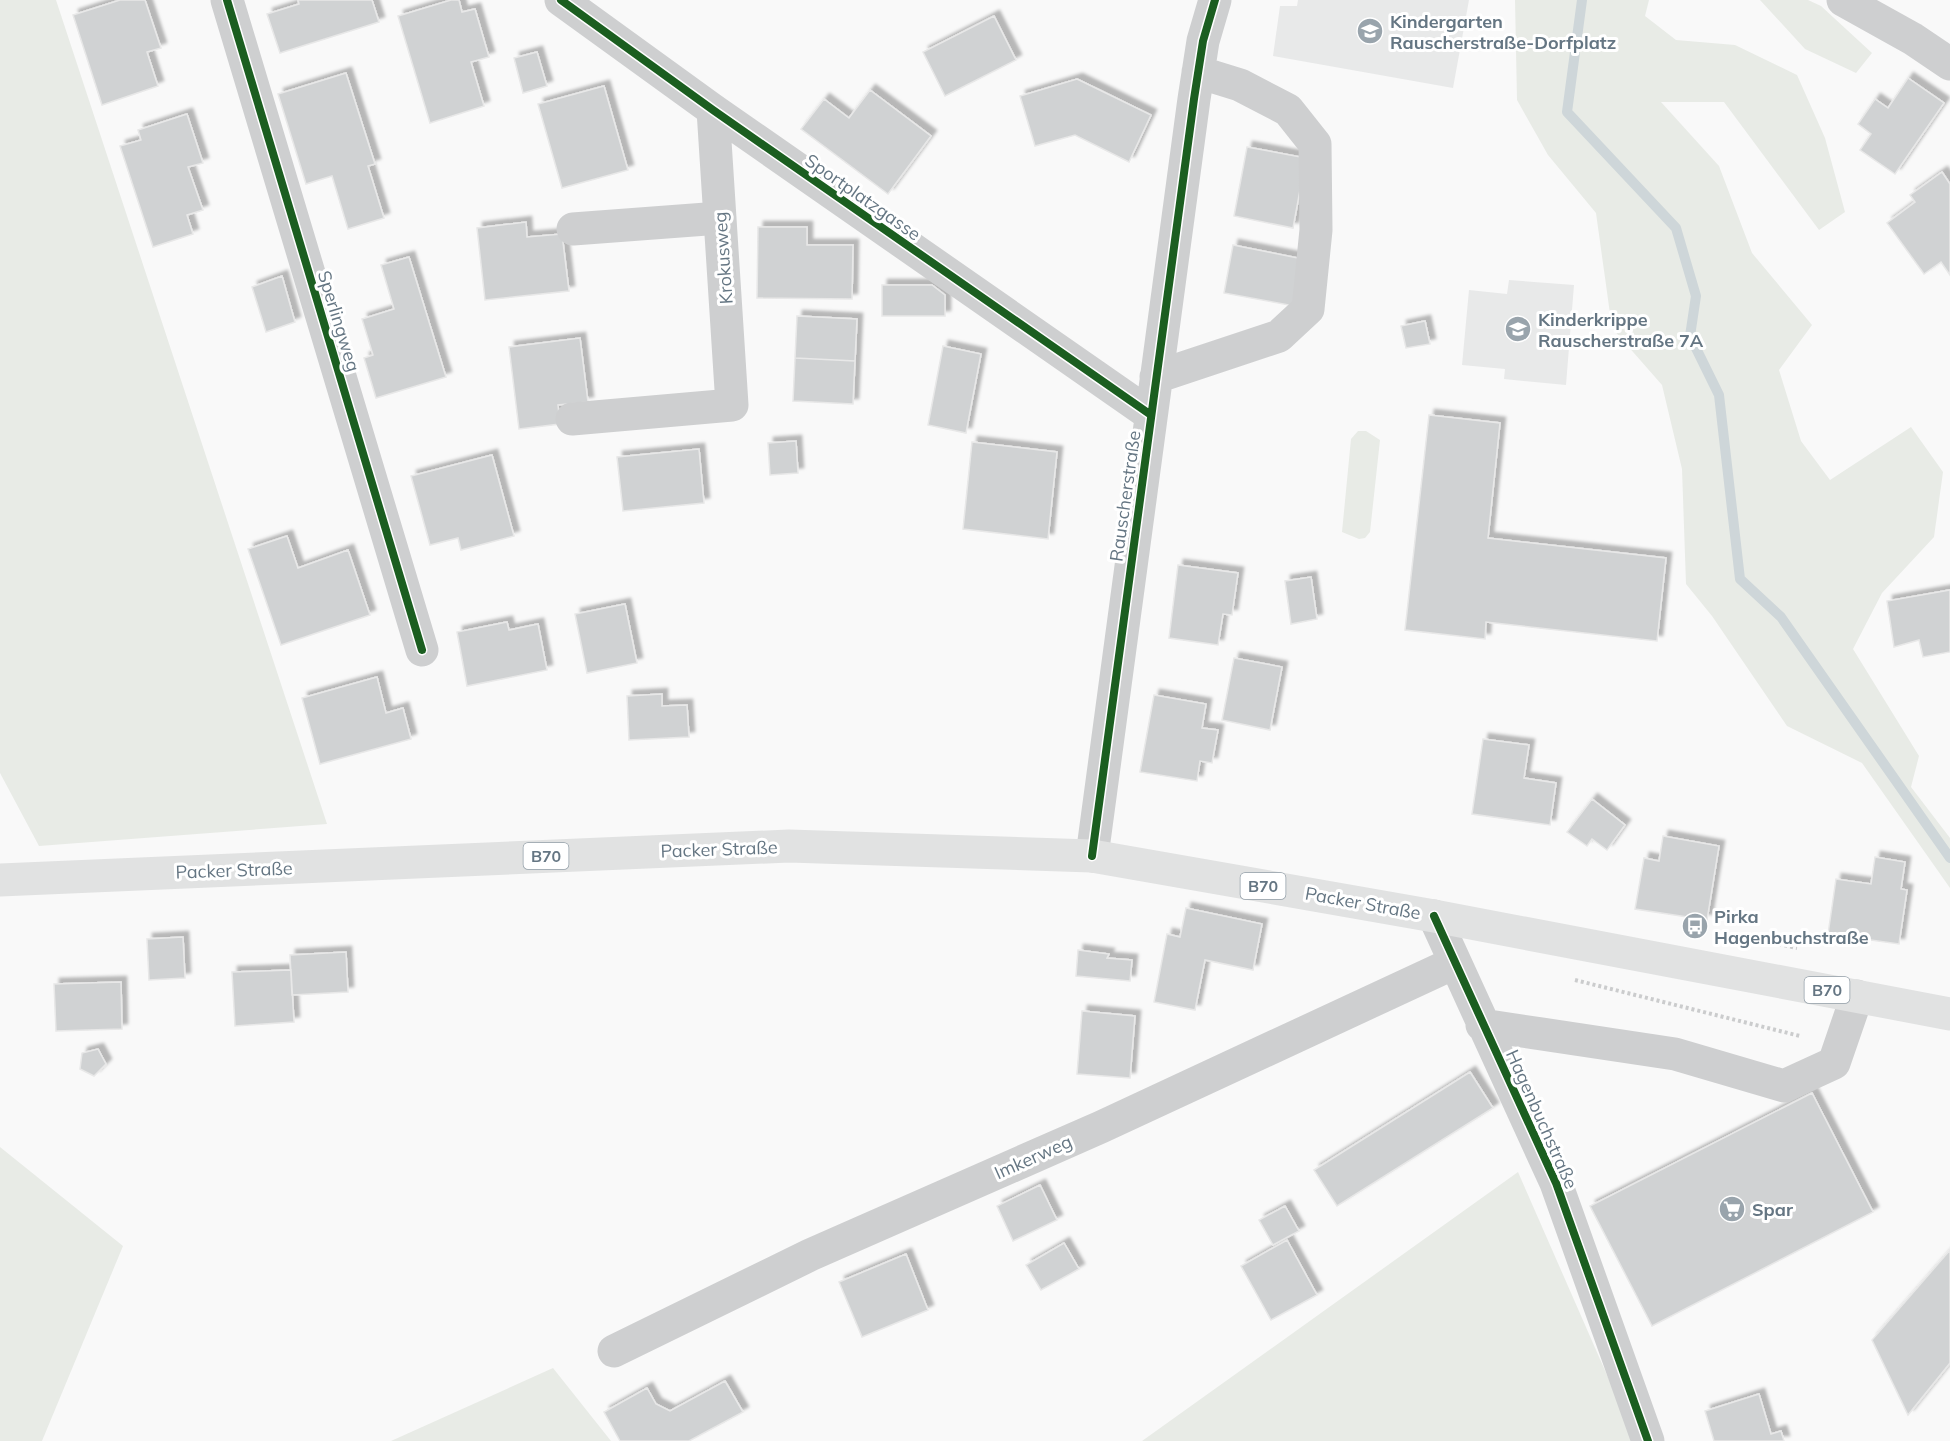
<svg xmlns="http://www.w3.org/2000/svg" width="1950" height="1441" font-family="Mulish,sans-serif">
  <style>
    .built { fill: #e8e9e9 }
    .green { fill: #e8ebe6 }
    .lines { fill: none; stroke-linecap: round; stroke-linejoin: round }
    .stream { stroke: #ced6d9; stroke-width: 10 }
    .building { fill: #d0d2d3; stroke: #e8e8e8; stroke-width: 1.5; filter: url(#shadow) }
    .path { stroke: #cbcccd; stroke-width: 4; stroke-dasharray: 3 3; stroke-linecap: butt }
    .minor { stroke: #cecfd0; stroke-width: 33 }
    .major { stroke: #e1e2e2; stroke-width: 33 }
    .cycleway-casing { stroke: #fff; stroke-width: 11 }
    .cycleway { stroke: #1b5e20; stroke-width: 8 }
    .labels { text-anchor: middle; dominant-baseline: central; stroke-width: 6; stroke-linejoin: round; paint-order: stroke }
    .shield { fill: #fff; stroke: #939fa8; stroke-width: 1.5 }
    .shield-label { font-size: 16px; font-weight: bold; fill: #657683 }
    .poi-label { font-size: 18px; font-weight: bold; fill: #657683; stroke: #fff; text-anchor: start }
    .street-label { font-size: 18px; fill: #657683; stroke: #fff }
  </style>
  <defs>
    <filter id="shadow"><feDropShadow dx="5.5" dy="-5.5" stdDeviation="1.5" flood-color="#0004"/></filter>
  </defs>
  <rect width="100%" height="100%" fill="#f9f9f9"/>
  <path class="built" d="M1298,0h171l-16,88 -180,-32 7,-50h17z
    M1509,280l65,5 -8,100 -62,-6 1,-10 -43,-4 7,-75 38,4z"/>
  <path class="green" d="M0,0h56l271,824 -288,22 -39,-73z
    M1515,0h134l-4,16 31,24 59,5 62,30 28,63 20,74 -26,18 -95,-128h-63l58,64 33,87 60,72 -33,45 22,71 29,39 81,-53 32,45 -9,65 -52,56 -29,56 66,107 -8,31 39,51v50l-88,-125 -75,-37 -75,-110 -26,-32 -4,-115 -20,-84 -50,-57 -16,-115 -48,-58 -31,-55z
    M1760,0h48l13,6 51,47 -16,20 -51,-24z
    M1358,431h8l14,9 -10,92 -5,6 -6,1 -17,-7 9,-93z
    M0,1147l123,99 -81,195h-42z
    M1518,1172l110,251 5,18h-491z
    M553,1368l58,73h-220z"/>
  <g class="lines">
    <path class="stream" d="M1582,0l-15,112 109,116 20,68 -6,40 29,59 21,184 41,38 169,241"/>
  </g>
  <path class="building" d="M120,0h25l16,48 -14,4 11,34 -56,19 -29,-90z
    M298,0h74l7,22 -99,31 -13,-39 32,-10z
    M451,0h8l3,12 13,-3 14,48 -18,5 13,44 -54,17 -32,-107z
    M994,16l22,44 -71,36 -22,-44z
    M537,52l10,34 -24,7 -9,-35z
    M346,73l29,91 -7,2 16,52 -36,11 -16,-53 -26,8 -28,-90z
    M1908,78l36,25 -49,71 -35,-24 11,-16 -13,-10 17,-25 13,9z
    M1077,79l74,36 -22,47 -54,-27 -40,11 -15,-50z
    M604,86l24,84 -66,18 -24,-84z
    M870,90l61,46 -43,58 -87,-65 23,-30 25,19z
    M187,114l16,49 -15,4 15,43 -16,5 6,19 -40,13 -33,-101 21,-6 -3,-10z
    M1247,147l59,11 -13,70 -59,-12z
    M1942,172l8,12v91l-9,-13 -17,12 -37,-51 28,-21 -5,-7z
    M526,222l1,15 35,-3 7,57 -84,9 -8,-72z
    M758,227h49v18h46l-1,54 -95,-1z
    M1233,245l70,14 -9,47 -70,-13z
    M409,257l37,120 -70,21 -12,-40 9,-3 -11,-36 32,-10 -13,-44z
    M282,276l13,46 -29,10 -14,-45z
    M882,285h50l13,10v21h-63z
    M797,316l60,3 -2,42 -60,-3z
    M1425,321l5,23 -24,4 -5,-22z
    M580,338l8,64 -30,3 2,19 -41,5 -10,-82z
    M943,346l38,8 -15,79 -38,-8z
    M795,358l60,3 -2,43 -60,-3z
    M1429,415l71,8 -12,115 178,20 -9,83 -171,-19 -1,17 -80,-9z
    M796,441l2,32 -28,2 -2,-32z
    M972,442l85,10 -9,87 -85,-10z
    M699,449l5,54 -81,8 -6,-54z
    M492,455l22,81 -53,14 -3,-12 -28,7 -19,-69z
    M287,536l11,32 50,-18 22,65 -89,30 -33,-96z
    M1178,565l60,8 -6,42 -9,-1 -5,31 -49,-7z
    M1311,577l6,42 -26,5 -6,-43z
    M1950,590v62l-27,5 -4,-17 -25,7 -7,-46z
    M625,604l12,59 -50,10 -12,-59z
    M507,622l2,8 29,-6 9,46 -80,16 -10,-54z
    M1234,658l48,9 -12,63 -48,-10z
    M377,677l9,36 17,-5 8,31 -91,25 -18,-66z
    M662,694v12l25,-1 2,32 -60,3 -2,-44z
    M1154,695l52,9 -4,24 16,2 -6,33 -12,-2 -3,20 -57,-9z
    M1483,739l46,6 -5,33 32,5 -6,42 -78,-11z
    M1592,799l33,26 -18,25 -15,-11 -5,7 -20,-14z
    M1663,836l56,10 -12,74 -72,-11 9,-51 15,3z
    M1875,857l30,5 -4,27 6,1 -8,54 -71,-10 8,-55 35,5z
    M1186,908l76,16 -9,46 -48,-10 -10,50 -41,-8 13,-68 13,3z
    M183,937l2,41 -36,2 -2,-41z
    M1078,950l31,4 -2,4 25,2 -2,21 -54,-5z
    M346,952l2,40 -56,3 -2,-40z
    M291,970l3,52 -59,4 -3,-54z
    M121,982l1,47 -66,2 -2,-47z
    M1082,1011l53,5 -5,62 -53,-4z
    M98,1049l8,15 -12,12 -14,-7 2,-16z
    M1470,1072l23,36 -156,98 -23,-36z
    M1812,1093l61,119 -221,114 -62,-120z
    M1040,1185l17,35 -44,21 -16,-35z
    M1285,1206l14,25 -26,14 -14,-25z
    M1287,1240l30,55 -46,25 -30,-54z
    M1064,1243l15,26 -38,21 -15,-25z
    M1950,1250v113l-42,52 -36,-75z
    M906,1254l22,56 -66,27 -23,-55z
    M725,1381l18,31 -54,29h-69l-16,-29 43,-24 9,16 14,7z
    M1759,1394l12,40 10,-3 3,10h-70l-9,-30z"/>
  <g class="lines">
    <path class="path" d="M1755,939l42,9
      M1575,980l225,56"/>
    <path class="minor" d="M227,0l195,650
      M561,0l152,110 438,305
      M1843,0l70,39 37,25
      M573,229l147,-11
      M1156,377l123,-41 29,-27 8,-79 -1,-86 -27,-34 -48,-25 -42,-13
      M572,419l160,-14 -19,-295
      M1092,856l102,-757 9,-58 12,-41
      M1434,916l122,267 92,258
      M1482,1025l193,29 109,32 50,-23 23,-67
      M614,1351l196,-96 291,-128 353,-164"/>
    <path class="major" d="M0,880l789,-34 303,10 342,60 516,98"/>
    <defs>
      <path id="cycleway" d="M227,0l195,650
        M561,0l152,110 438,305
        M1092,856l102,-757 9,-58 12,-41
        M1434,916l122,267 92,258"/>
    </defs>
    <use href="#cycleway" class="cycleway-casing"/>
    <use href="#cycleway" class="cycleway"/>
  </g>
  <defs>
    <symbol id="school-disc" viewBox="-11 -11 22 22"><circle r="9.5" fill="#99a4ac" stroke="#fff"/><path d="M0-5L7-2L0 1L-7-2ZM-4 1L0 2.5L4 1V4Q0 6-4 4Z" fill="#fff"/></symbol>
    <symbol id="bus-disc" viewBox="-11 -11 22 22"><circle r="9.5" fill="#99a4ac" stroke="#fff"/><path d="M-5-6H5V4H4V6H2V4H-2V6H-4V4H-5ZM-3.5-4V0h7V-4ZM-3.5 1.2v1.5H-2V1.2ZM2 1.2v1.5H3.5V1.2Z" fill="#fff"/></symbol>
    <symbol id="supermarket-disc" viewBox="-11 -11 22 22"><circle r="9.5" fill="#99a4ac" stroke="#fff"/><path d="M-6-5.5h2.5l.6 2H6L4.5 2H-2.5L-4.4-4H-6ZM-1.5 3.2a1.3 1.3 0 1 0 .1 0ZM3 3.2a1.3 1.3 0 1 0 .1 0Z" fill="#fff"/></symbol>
  </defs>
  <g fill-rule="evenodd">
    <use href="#school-disc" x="1355" y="16" width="30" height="30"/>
    <use href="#school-disc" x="1503" y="314" width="30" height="30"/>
    <use href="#bus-disc" x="1680" y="911" width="30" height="30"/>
    <use href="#supermarket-disc" x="1717" y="1194" width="30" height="30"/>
  </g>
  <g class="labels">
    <g class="shield">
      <rect x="523.5" y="843" width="45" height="26" rx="4.5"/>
      <rect x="1240.5" y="873" width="45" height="26" rx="4.5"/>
      <rect x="1804.5" y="977" width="45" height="26" rx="4.5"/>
    </g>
    <g class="shield-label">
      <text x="546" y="856">B70</text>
      <text x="1263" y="886">B70</text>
      <text x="1827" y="990">B70</text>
    </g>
    <g class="poi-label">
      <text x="1390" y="21">Kindergarten<tspan x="1390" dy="21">Rauscherstraße-Dorfplatz</tspan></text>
      <text x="1538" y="319">Kinderkrippe<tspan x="1538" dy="21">Rauscherstraße 7A</tspan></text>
      <text x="1714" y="916">Pirka<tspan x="1714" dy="21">Hagenbuchstraße</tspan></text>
      <text x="1752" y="1209">Spar</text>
    </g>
    <g class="street-label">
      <text transform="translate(863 197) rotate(35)">Sportplatzgasse</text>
      <text transform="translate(723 258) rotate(-94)">Krokusweg</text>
      <text transform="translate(339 321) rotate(73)">Sperlingweg</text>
      <text transform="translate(1125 496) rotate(-82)">Rauscherstraße</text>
      <text transform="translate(719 849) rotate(-2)">Packer Straße</text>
      <text transform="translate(234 870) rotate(-2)">Packer Straße</text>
      <text transform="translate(1363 903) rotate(10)">Packer Straße</text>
      <text transform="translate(1542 1119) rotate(66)">Hagenbuchstraße</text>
      <text transform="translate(1033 1157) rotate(-24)">Imkerweg</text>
    </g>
  </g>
</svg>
